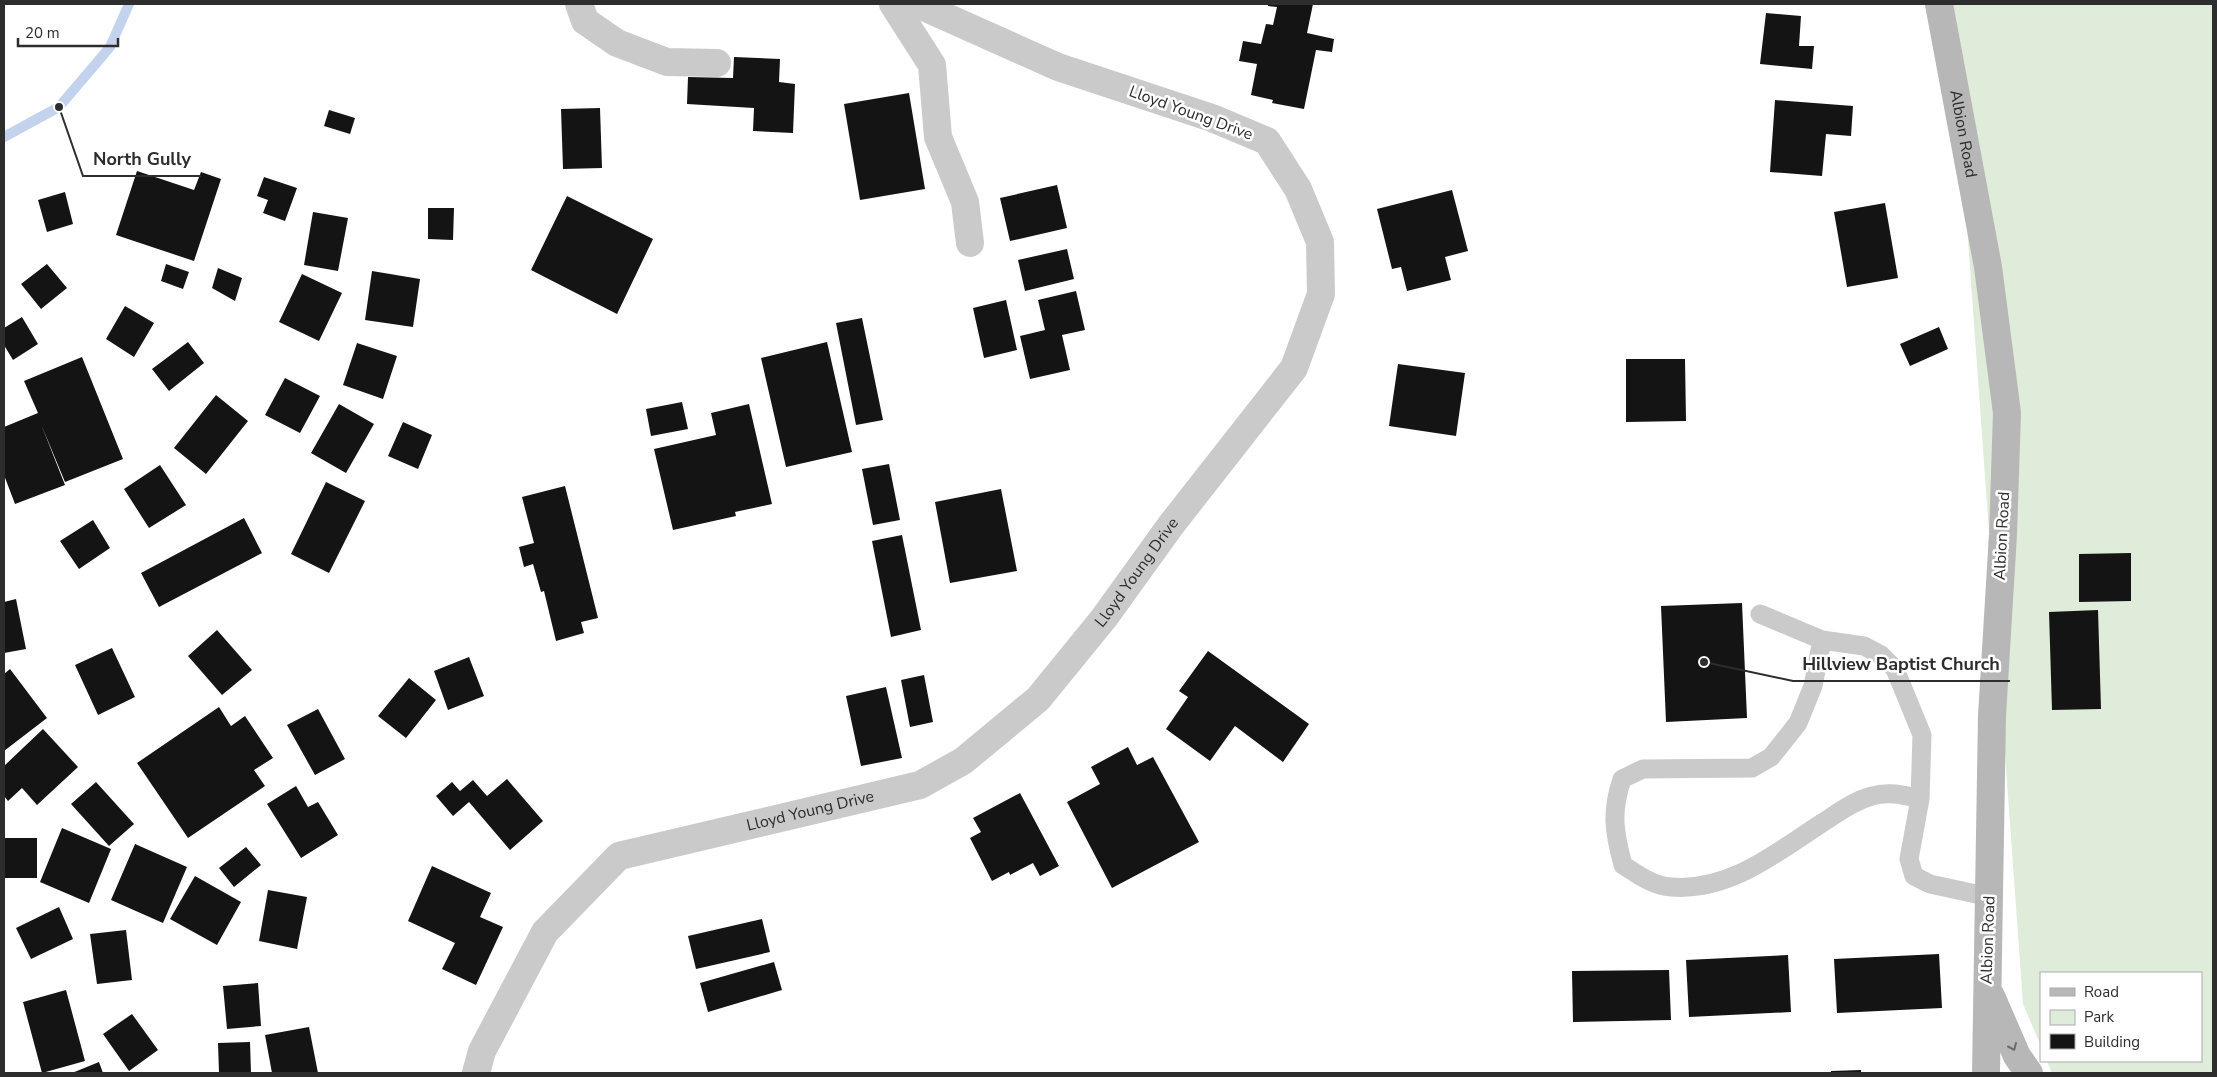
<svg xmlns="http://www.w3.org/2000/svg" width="2217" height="1077" font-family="'Nunito Sans',sans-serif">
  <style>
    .green { fill: #deecd9 }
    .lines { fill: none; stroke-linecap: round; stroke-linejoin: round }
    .stream { stroke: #c3d2ed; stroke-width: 10 }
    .building { fill: #141414 }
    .lane { stroke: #cacaca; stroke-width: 19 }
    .street { stroke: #cacaca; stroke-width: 28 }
    .secondary { stroke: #b7b7b7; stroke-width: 28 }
    .oneway { stroke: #6b6b6b }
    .labels { text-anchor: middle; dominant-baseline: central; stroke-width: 5; stroke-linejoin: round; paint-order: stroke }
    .street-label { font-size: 16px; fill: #2d2d2d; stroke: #fff }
    .leader { fill: none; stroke: #2d2d2d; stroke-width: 2 }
    .callout-dot { fill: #2d2d2d; stroke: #fff; stroke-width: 2 }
    .callout-label { font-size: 18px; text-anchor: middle; font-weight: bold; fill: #2d2d2d; stroke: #fff; stroke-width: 5; stroke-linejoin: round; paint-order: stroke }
  </style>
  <rect width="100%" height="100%" fill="#fff"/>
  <path class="green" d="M1951,4h262v1069h-161l-5,-12h154v-88h-160v73l-18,-42z"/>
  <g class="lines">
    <path class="stream" d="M4,137l55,-30 51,-60 19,-43"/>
  </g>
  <path class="building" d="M1268,4h45l-6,29 27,6 -2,13 -16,-2 -12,59 -32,-6 1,-3 -22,-5 6,-31 -18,-3 4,-20 18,3 5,-20 7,1 4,-18 -9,-1z
    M1766,13l35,3 -2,30h15l-2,23 -52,-5z
    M734,57l46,2 -1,23 16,2 -2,49 -40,-2 1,-23 -67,-4 1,-27 45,1z
    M909,93l16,96 -65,11 -16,-96z
    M1775,100l78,6 -2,30 -25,-2 -4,42 -52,-4z
    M600,108l2,60 -39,1 -2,-60z
    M329,110l26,8 -5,16 -26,-8z
    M137,171l57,19 7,-18 20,7 -27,82 -78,-26z
    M264,177l33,11 -12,33 -22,-8 5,-13 -11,-4z
    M1057,185l10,43 -57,13 -10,-43z
    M1452,190l16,61 -23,6 6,23 -44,11 -6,-24 -9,2 -15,-60z
    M65,192l8,32 -26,8 -9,-32z
    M567,196l86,43 -36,75 -86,-44z
    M1885,203l13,75 -51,9 -13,-75z
    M428,208h26l-1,32 -25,-1z
    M313,212l35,6 -10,53 -34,-6z
    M1067,249l7,30 -49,12 -7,-31z
    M47,264l20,24 -26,21 -20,-25z
    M166,264l23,8 -6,17 -22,-8z
    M218,268l24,10 -7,23 -23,-13z
    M372,271l48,8 -7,48 -48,-7z
    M302,274l40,19 -23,48 -40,-19z
    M1076,291l9,39 -23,5 8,35 -40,9 -10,-43 25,-6 -7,-30z
    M1006,300l11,50 -33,8 -11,-50z
    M125,306l29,17 -20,34 -28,-18z
    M22,317l16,27 -25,16 -9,-15v-17z
    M862,318l21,102 -27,5 -20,-102z
    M1939,327l9,22 -38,17 -10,-22z
    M188,342l16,21 -35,28 -17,-22z
    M827,342l25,110 -66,15 -25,-109z
    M357,343l40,13 -14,43 -40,-14z
    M82,357l41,102 -58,23 -24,-58 24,61 -50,19 -11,-29v-48l34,-14 -14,-32z
    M1626,359h59l1,62 -60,1z
    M1398,364l67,9 -9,63 -67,-10z
    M285,378l35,18 -20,37 -35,-18z
    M216,395l32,26 -42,53 -32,-26z
    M682,402l6,27 -37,7 -5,-27z
    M339,404l35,20 -28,49 -35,-20z
    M749,404l23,100 -37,8 1,4 -63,14 -19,-81 62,-14 -5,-22z
    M403,422l29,13 -14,34 -30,-13z
    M889,464l11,56 -27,5 -11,-56z
    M160,465l26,40 -37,23 -25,-39z
    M326,482l39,19 -36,72 -38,-19z
    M565,486l33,132 -17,4 3,11 -28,8 -12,-50 -3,1 -8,-28 -9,3 -5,-20 15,-4 -12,-46z
    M1001,489l16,82 -67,12 -15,-81z
    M244,518l18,35 -103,54 -18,-34z
    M93,520l17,28 -31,21 -19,-28z
    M902,535l19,95 -30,7 -19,-96z
    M2131,553v48l-52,1v-48z
    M16,599l10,50 -22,4v-51z
    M1742,603l5,115 -81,4 -5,-116z
    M2098,610l3,99 -49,1 -3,-98z
    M217,630l35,40 -30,25 -34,-39z
    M112,648l23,49 -37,18 -23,-50z
    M1208,651l101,73 -26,38 -48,-36 -25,35 -44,-32 22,-32 -9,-6z
    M469,657l15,39 -36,14 -14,-39z
    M10,669l37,49 -43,33v-77z
    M924,675l9,47 -23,5 -9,-47z
    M409,678l27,22 -30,38 -28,-22z
    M886,687l16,71 -41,8 -15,-70z
    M219,707l12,19 14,-10 28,42 -19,12 11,16 -77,52 -51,-75z
    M318,709l27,50 -30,16 -28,-50z
    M43,729l35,38 -41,38 -15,-17 -14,13 -4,-5v-30z
    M1128,747l9,18 16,-8 46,85 -87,46 -45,-86 33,-18 -9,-17z
    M507,779l36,42 -33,29 -41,-48 -16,14 -17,-20 16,-14 8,9 13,-11 14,16z
    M96,782l38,42 -25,22 -38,-42z
    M296,786l12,21 10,-5 20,33 -37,23 -34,-54z
    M1020,793l39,73 -19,10 -7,-13 -23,12 -1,-3 -17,9 -22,-43 11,-6 -8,-14z
    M62,828l49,21 -22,54 -49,-21z
    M4,838h33v40h-33z
    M135,844l52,23 -24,56 -52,-23z
    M246,847l15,18 -27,22 -15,-19z
    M432,866l59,27 -11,24 23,10 -27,58 -34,-16 13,-26 -47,-22z
    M195,876l46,26 -24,43 -47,-26z
    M268,890l39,7 -10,52 -38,-8z
    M59,907l14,32 -42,20 -15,-31z
    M762,919l8,33 -74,17 -8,-33z
    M126,930l6,50 -35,4 -7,-50z
    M1939,954l3,54 -105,5 -3,-54z
    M1788,955l3,57 -102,5 -3,-57z
    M774,962l8,28 -74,22 -8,-29z
    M1669,970l2,50 -98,2 -1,-51z
    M258,983l3,43 -34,3 -4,-43z
    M66,990l19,71 -43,12 -19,-71z
    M132,1014l26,36 -29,21 -26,-37z
    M309,1027l9,46h-46l-7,-38z
    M250,1042l1,31h-32l-1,-30z
    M99,1062l4,11h-31z
    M1861,1070v3h-30v-2z"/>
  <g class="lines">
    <path class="lane" d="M1760,614l62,26 42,6 17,9 14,14 27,66 -2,64 -11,60 5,17 16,8 60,13
      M1822,640l-9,46 -15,37 -27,34 -19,11 -109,1 -21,10c-11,33 -8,53 1,86 14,9 30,21 48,22 58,5 105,-34 151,-64 16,-10 31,-22 50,-27 17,-5 32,-1 48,3"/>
    <g class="street">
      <path d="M579,4l6,17 32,22 50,19 50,1"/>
      <path d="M893,4l39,61 6,72 27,65 5,41"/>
      <path id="s1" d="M476,1073l6,-22 63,-119 74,-76 301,-71 43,-24 75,-62 66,-81 67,-93 123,-157 27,-74 -1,-52 -22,-53 -31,-48 -55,-23 -154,-51 -141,-63"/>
    </g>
    <g class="secondary">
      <path id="s2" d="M1939,4l49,263 19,146 -4,121 -11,182 -6,357"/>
      <path d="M1991,996l26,60 12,17"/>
    </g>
  </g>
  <defs><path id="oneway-chevron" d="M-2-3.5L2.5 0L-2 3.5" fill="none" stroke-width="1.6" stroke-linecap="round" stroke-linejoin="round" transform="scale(1.25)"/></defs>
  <use class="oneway" href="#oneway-chevron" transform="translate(2013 1047) rotate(66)"/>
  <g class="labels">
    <g class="street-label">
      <text transform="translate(1191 113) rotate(20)">Lloyd Young Drive</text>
      <text stroke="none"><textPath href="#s2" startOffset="132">Albion Road</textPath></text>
      <text transform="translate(2002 536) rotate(-87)">Albion Road</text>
      <text stroke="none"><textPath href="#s1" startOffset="880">Lloyd Young Drive</textPath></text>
      <text stroke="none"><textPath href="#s1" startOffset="460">Lloyd Young Drive</textPath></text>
      <text transform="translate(1988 940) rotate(-88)">Albion Road</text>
    </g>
  </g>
  <path class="leader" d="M59 107L83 176H201M1704 662L1793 681H2010"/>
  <g class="callout-dot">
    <circle cx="59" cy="107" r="5"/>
    <circle cx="1704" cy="662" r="5"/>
  </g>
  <g class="callout-label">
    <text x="142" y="165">North Gully</text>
    <text x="1901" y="670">Hillview Baptist Church</text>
  </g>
  <rect width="2217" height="1077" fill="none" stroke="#2d2d2d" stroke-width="10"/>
  <rect x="2040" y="972" width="162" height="90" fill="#ffffff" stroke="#ababab"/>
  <rect x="2050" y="988" width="25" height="8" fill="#b7b7b7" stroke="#ababab"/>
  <text x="2084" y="997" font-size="15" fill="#2d2d2d">Road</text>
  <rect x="2050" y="1010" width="25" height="15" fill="#deecd9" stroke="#ababab"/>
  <text x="2084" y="1022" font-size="15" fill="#2d2d2d">Park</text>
  <rect x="2050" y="1034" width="25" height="15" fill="#141414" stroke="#ababab"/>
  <text x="2084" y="1047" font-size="15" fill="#2d2d2d">Building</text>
  <path d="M18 38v8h100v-8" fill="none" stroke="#2d2d2d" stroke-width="2.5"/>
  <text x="25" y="38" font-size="15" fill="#2d2d2d" stroke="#ffffff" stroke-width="4" paint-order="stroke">20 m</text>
</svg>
